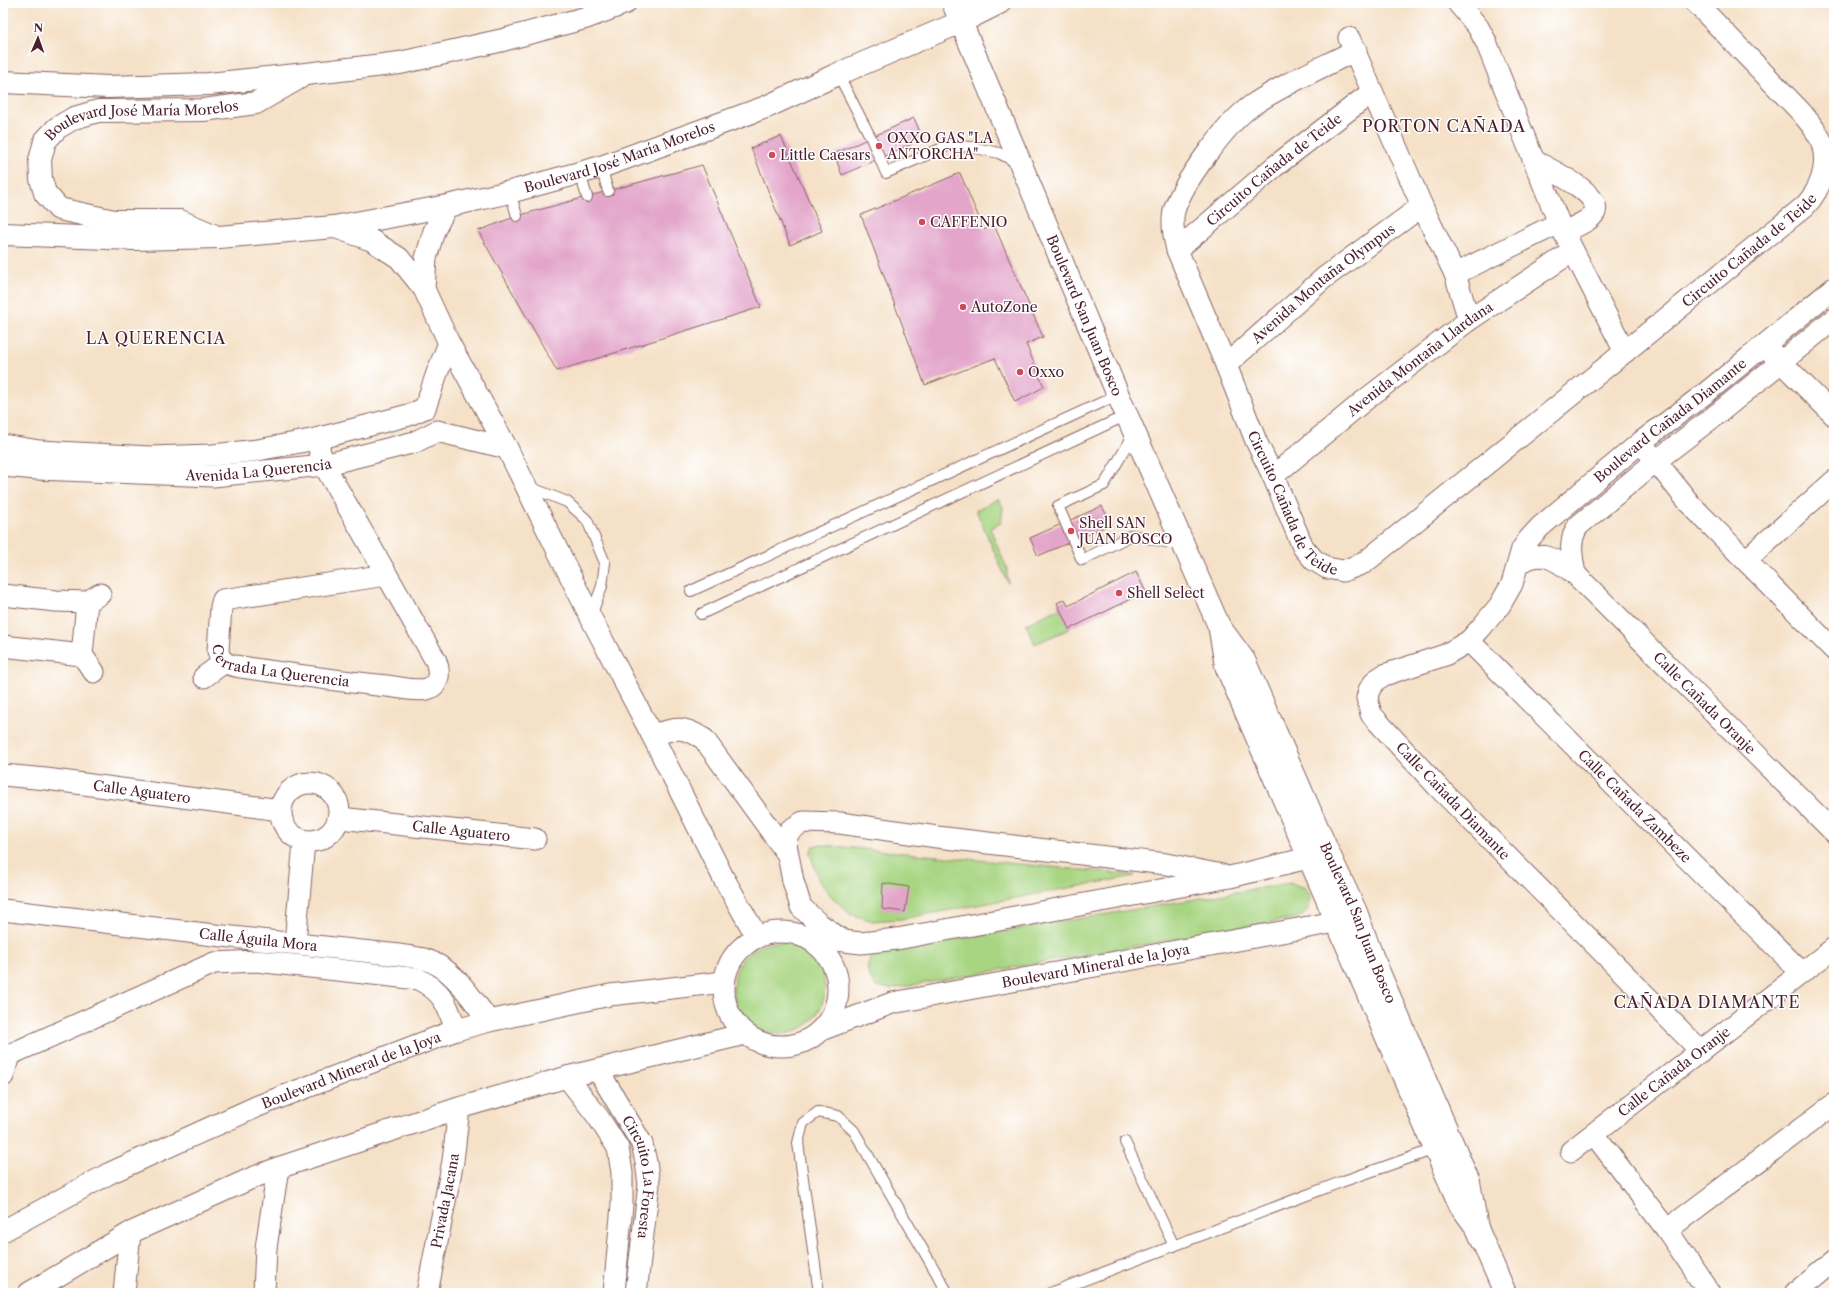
<svg xmlns="http://www.w3.org/2000/svg" width="1837" height="1296" font-family="'Libre Caslon Text',serif">
  <style>
    .green { fill: #a8d582; stroke: #797a56 }
    .building { fill: #e3a6ca }
    .lines { fill: none; stroke-linecap: round; stroke-linejoin: round }
    .lane-casing { stroke: #866362; stroke-width: 12 }
    .street-casing { stroke: #866362; stroke-width: 23 }
    .secondary-casing { stroke: #866362; stroke-width: 24 }
    .primary-casing { stroke: #866362; stroke-width: 24 }
    .lane { stroke: #fff; stroke-width: 10 }
    .street { stroke: #fff; stroke-width: 21 }
    .secondary { stroke: #fff; stroke-width: 22 }
    .primary { stroke: #fff; stroke-width: 22 }
    .poi-dot { fill: #d1495b; stroke: #fff; stroke-width: 1.5 }
    .labels { text-anchor: middle; dominant-baseline: central; stroke-width: 3; stroke-linejoin: round; paint-order: stroke }
    .street-label { font-size: 14px; fill: #4a1f2b; stroke: #fff }
    .poi-label { font-size: 14px; fill: #4a1f2b; stroke: #fff; text-anchor: start }
    .quarter-label { font-size: 16px; letter-spacing: 1px; fill: #4a1f2b; stroke: #fff }
  </style>
  <rect width="100%" height="100%" fill="#fff"/>
  <filter id="ink" filterUnits="userSpaceOnUse"><feTurbulence type="fractalNoise" baseFrequency=".025" numOctaves="2"/><feDisplacementMap in="SourceGraphic" scale="8" xChannelSelector="R" yChannelSelector="G"/><feConvolveMatrix kernelMatrix="1 2 1 2 8 2 1 2 1" color-interpolation-filters="sRGB"/></filter>
  <filter id="wash" filterUnits="userSpaceOnUse"><feTurbulence type="fractalNoise" baseFrequency=".012" numOctaves="4" result="noise"/><feDisplacementMap in="SourceGraphic" scale="16" xChannelSelector="R" yChannelSelector="G"/><feGaussianBlur stdDeviation="0.9" result="paint"/><feColorMatrix in="noise" values="0 0 0 0 0 0 0 0 0 0 0 0 0 0 0 0 0 1.4 0 .05"/><feComposite in="paint" operator="in"/></filter>
  <g filter="url(#wash)">
    <rect width="100%" height="100%" fill="#f5e1c7"/>
    <path class="green" d="M998,499l5,8 -2,16 -11,5 17,41 1,14 -32,-73z
      M1060,608l9,21 -34,15 -9,-20z
      M822,845l312,30 1,1 -234,43 -28,2 -23,-7 -17,-16 -14,-17 -9,-28 3,-7z
      M1290,883l16,5 5,10c-1,11 -6,17 -16,20l-404,71 -15,-3c-9,-10 -11,-18 -5,-30l12,-4z
      M733 988a46 46 0 1 1 92 0a46 46 0 1 1-92 0Z"/>
    <g id="blocks">
      <path class="building" d="M914,118l9,21 -81,36 -8,-21z
        M781,136l41,95 -32,14 -39,-97z
        M702,165l59,142 -204,64 -79,-140 39,-15z
        M960,173l24,57 10,-5 49,112 -17,7 18,43 -29,15 -20,-44 -70,27 -64,-170z
        M1102,506l9,18 -73,32 -8,-18z
        M1136,572l10,20 -77,37 -12,-26 8,-4 3,7z
        M883,883l26,4 -4,25 -23,-3z"/>
    </g>
  </g>
  <g filter="url(#ink)">
    <use href="#blocks" fill-opacity="0" stroke="#866362" stroke-width="1"/>
    <g class="lines">
      <defs>
        <path id="lane" d="M838,74l33,64 15,35 63,-28 22,2 28,6 18,10
          M601,167l7,24
          M580,173l7,24
          M510,192l7,24
          M1134,434l-30,51 -46,21 24,54 50,-25 52,11
          M527,486l40,16 20,18 18,43 -3,23 -11,30
          M691,591l427,-196
          M701,614l426,-199
          M1125,1142l49,104
          M819,1293l-21,-150 5,-20 15,-11 20,4 16,15 94,162
          M1050,1293l291,-111 94,-33"/>
        <g id="street">
          <path d="M1458,3l20,24 8,15 73,181 66,129"/>
          <path d="M1349,38l73,168 33,68 14,46"/>
          <path id="s1" d="M1356,50c-35,18 -73,34 -105,56 -24,17 -69,77 -77,105 -3,13 0,27 3,39l49,115 30,76 17,35 30,71 11,13 13,8 16,3 21,-8 441,-357c16,-17 24,-40 17,-63 -4,-12 -14,-22 -21,-31l-105,-109"/>
          <path d="M1535,161c13,8 67,32 60,51 -5,10 -22,15 -31,20"/>
          <path d="M334,227l37,13 28,18 25,31 25,54 58,105 84,170 61,117 71,142 34,60"/>
          <path id="s2" d="M1177,250l97,-83 98,-75"/>
          <path d="M1455,274l104,-51"/>
          <path d="M424,289l2,-31 8,-27 13,-25"/>
          <path d="M1772,353l62,62"/>
          <path id="s3" d="M1226,365l98,-87 98,-72"/>
          <path d="M3,445l37,6 110,6 63,-2 45,-5 58,-11 93,-24 16,-7 12,-35 12,-30"/>
          <path d="M1647,450l43,54 144,146"/>
          <path id="s4" d="M3,466l34,3 176,7 111,-11 91,-23 22,-11 70,17"/>
          <path id="s5" d="M1273,476l92,-76 104,-80 104,-69"/>
          <path d="M1746,560l88,-79"/>
          <path id="s6" d="M1519,563c25,-14 36,-4 56,11l259,258"/>
          <path d="M1575,574c-3,-17 -7,-33 3,-48l78,-65 65,-50 113,-92"/>
          <path d="M3,595l53,6 31,1 13,-8"/>
          <path id="s7" d="M223,600l-2,7 -3,44c2,13 12,14 23,16 49,7 97,14 146,19 12,1 28,6 40,3 13,-4 13,-17 9,-28l-112,-196 -8,-26"/>
          <path d="M223,600l163,-25"/>
          <path id="s8" d="M1469,641l332,331"/>
          <path d="M3,646l79,9"/>
          <path d="M82,655l5,-53"/>
          <path d="M82,655l12,17"/>
          <path d="M204,677l19,-14"/>
          <path d="M652,735c24,-7 30,-10 52,4l82,113"/>
          <path id="s9" d="M3,775l43,4 234,31"/>
          <circle cx="310" cy="812" r="29"/>
          <path id="s10" d="M340,818l195,21"/>
          <path id="s11" d="M3,910l211,25 185,20c8,1 17,2 25,4 29,8 47,39 65,62"/>
          <circle cx="781" cy="989" r="57"/>
          <path d="M801,936l60,7 36,-4 333,-62 78,-19 16,9"/>
          <path d="M842,940l-24,-17 -17,-16 -8,-26 -7,-37 1,-7 3,-7 13,-8 37,1 97,14 229,27 56,11"/>
          <path d="M295,943l9,-101"/>
          <path id="s12" d="M821,1030l71,-27 444,-81 2,-17"/>
          <path id="s13" d="M1701,1051l-264,-265 -59,-64 -7,-8 -4,-16 2,-8 7,-10 8,-5 61,-20 24,-14 11,-12 20,-24 12,-21 10,-35 7,-10 11,-12 101,-85 66,-50 127,-104"/>
          <path d="M9,1055l205,-92 42,-2 162,18c26,13 29,25 38,51"/>
          <path id="s14" d="M598,1070l44,74 4,18 3,22 -13,109"/>
          <path d="M3,1076l6,-21"/>
          <path d="M567,1077l31,40 20,31 4,25v32l-8,88"/>
          <path d="M1594,1134l73,96 43,63"/>
          <path id="s15" d="M1571,1151l263,-203"/>
          <path d="M1667,1230l167,-126"/>
          <path id="s16" d="M3,1231l107,-58 148,-67 198,-76 33,-9 121,-26 114,-13"/>
          <path d="M29,1293l101,-60 122,-55 26,-10 181,-60 108,-31 178,-43"/>
          <path d="M124,1293l6,-60"/>
          <path d="M264,1293l2,-45 12,-80"/>
          <path id="s17" d="M427,1293l26,-132 6,-53"/>
          <path d="M1795,1293l39,-32"/>
        </g>
        <g id="secondary">
          <path d="M3,82l105,5 101,-3 97,-10 94,-11 103,-23 82,-22 40,-15"/>
          <path id="s18" d="M3,234l131,5 85,-2 115,-10 113,-21 63,-14 91,-25 165,-60 72,-33 123,-52"/>
          <path id="s19" d="M213,235l-33,-14h-66l-55,-12 -14,-16 -4,-14 -1,-19 5,-19 12,-13 17,-10 24,-7 105,-1 53,-7 43,-25"/>
        </g>
        <g id="primary">
          <path id="s20" d="M953,3l165,392 101,231 25,34 84,192 28,60 16,44 97,226 8,46"/>
          <path d="M961,22l38,-19"/>
          <path d="M1220,630l6,36 209,483 25,56 17,23 28,65"/>
        </g>
      </defs>
      <use href="#lane" class="lane-casing"/>
      <use href="#street" class="street-casing"/>
      <use href="#secondary" class="secondary-casing"/>
      <use href="#primary" class="primary-casing"/>
      <use href="#lane" class="lane"/>
      <use href="#street" class="street"/>
      <use href="#secondary" class="secondary"/>
      <use href="#primary" class="primary"/>
    </g>
  </g>
  <g class="poi-dot">
    <circle cx="879" cy="146" r="4"/>
    <circle cx="772" cy="155" r="4"/>
    <circle cx="922" cy="222" r="4"/>
    <circle cx="963" cy="307" r="4"/>
    <circle cx="1020" cy="372" r="4"/>
    <circle cx="1071" cy="531" r="4"/>
    <circle cx="1119" cy="593" r="4"/>
  </g>
  <g class="labels">
    <g class="street-label">
      <text stroke="none"><textPath href="#s19" startOffset="336">Boulevard José María Morelos</textPath></text>
      <text stroke="none"><textPath href="#s18" startOffset="626">Boulevard José María Morelos</textPath></text>
      <text stroke="none"><textPath href="#s2" startOffset="126">Circuito Cañada de Teide</textPath></text>
      <text stroke="none"><textPath href="#s1" startOffset="1180">Circuito Cañada de Teide</textPath></text>
      <text stroke="none"><textPath href="#s3" startOffset="127">Avenida Montaña Olympus</textPath></text>
      <text stroke="none"><textPath href="#s20" startOffset="339">Boulevard San Juan Bosco</textPath></text>
      <text stroke="none"><textPath href="#s5" startOffset="188">Avenida Montaña Llardana</textPath></text>
      <text stroke="none"><textPath href="#s13" startOffset="915">Boulevard Cañada Diamante</textPath></text>
      <text stroke="none"><textPath href="#s4" startOffset="256">Avenida La Querencia</textPath></text>
      <text stroke="none"><textPath href="#s1" startOffset="571">Circuito Cañada de Teide</textPath></text>
      <text stroke="none"><textPath href="#s7" startOffset="118">Cerrada La Querencia</textPath></text>
      <text stroke="none"><textPath href="#s6" startOffset="245">Calle Cañada Oranje</textPath></text>
      <text stroke="none"><textPath href="#s9" startOffset="140">Calle Aguatero</textPath></text>
      <text transform="translate(1453 801) rotate(46)">Calle Cañada Diamante</text>
      <text stroke="none"><textPath href="#s8" startOffset="234">Calle Cañada Zambeze</textPath></text>
      <text stroke="none"><textPath href="#s10" startOffset="122">Calle Aguatero</textPath></text>
      <text stroke="none"><textPath href="#s20" startOffset="1006">Boulevard San Juan Bosco</textPath></text>
      <text stroke="none"><textPath href="#s11" startOffset="257">Calle Águila Mora</textPath></text>
      <text stroke="none"><textPath href="#s12" startOffset="283">Boulevard Mineral de la Joya</textPath></text>
      <text stroke="none"><textPath href="#s16" startOffset="384">Boulevard Mineral de la Joya</textPath></text>
      <text stroke="none"><textPath href="#s15" startOffset="130">Calle Cañada Oranje</textPath></text>
      <text stroke="none"><textPath href="#s14" startOffset="118">Circuito La Foresta</textPath></text>
      <text stroke="none"><textPath href="#s17" startOffset="94">Privada Jacana</textPath></text>
    </g>
    <g class="poi-label">
      <text x="887" y="138">OXXO GAS "LA<tspan x="887" dy="16">ANTORCHA"</tspan></text>
      <text x="780" y="155">Little Caesars</text>
      <text x="930" y="222">CAFFENIO</text>
      <text x="971" y="307">AutoZone</text>
      <text x="1028" y="372">Oxxo</text>
      <text x="1079" y="523">Shell SAN<tspan x="1079" dy="16">JUAN BOSCO</tspan></text>
      <text x="1127" y="593">Shell Select</text>
    </g>
    <g class="quarter-label">
      <text x="1444" y="126">PORTON CAÑADA</text>
      <text x="156" y="338">LA QUERENCIA</text>
      <text x="1707" y="1002">CAÑADA DIAMANTE</text>
    </g>
  </g>
  <rect width="1837" height="1296" fill="none" stroke="#fff" stroke-width="16"/>
  <g transform="translate(38 38) rotate(2)" stroke="#ffffff" stroke-width="3" paint-order="stroke">
  <path d="M0-3L7 15L0 10L-7 15Z" fill="#4a1f2b"/>
  <text y="-6" font-size="11" font-weight="bold" text-anchor="middle" fill="#4a1f2b">N</text>
  </g>
</svg>
